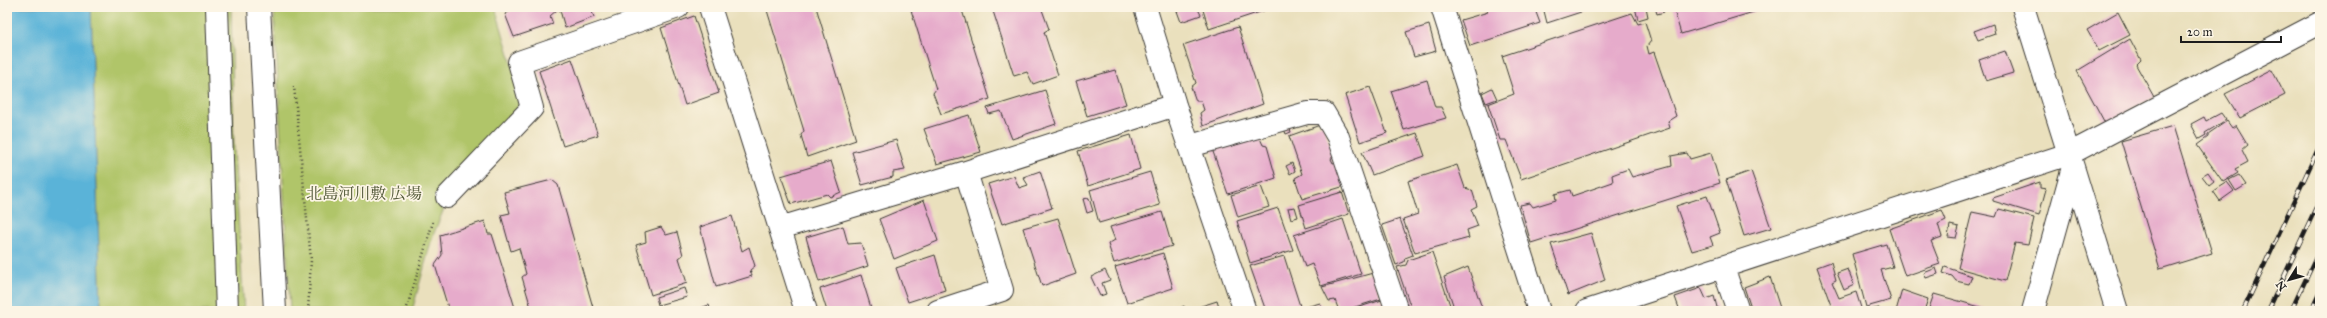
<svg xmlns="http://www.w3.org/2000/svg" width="2327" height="318" font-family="'IM FELL Great Primer','Noto Serif JP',serif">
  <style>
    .green { fill: #b0c569; stroke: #667042 }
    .water { fill: #5ab3d8; stroke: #3b687a }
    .building { fill: #e6abcb }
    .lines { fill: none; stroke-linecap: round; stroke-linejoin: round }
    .minor-casing { stroke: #3b3934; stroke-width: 24 }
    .path { stroke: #3b3934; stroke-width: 2.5; stroke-dasharray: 1 3; stroke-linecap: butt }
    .minor { stroke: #fff; stroke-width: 22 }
    .rail-casing { stroke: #1c1c1c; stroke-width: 4.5 }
    .rail { stroke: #fcf5e5; stroke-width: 3; stroke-dasharray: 9; stroke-linecap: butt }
    .labels { text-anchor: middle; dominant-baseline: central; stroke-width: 3.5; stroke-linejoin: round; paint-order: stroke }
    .park-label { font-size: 16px; fill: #505737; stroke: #fcf5e5 }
  </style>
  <rect width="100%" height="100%" fill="#fcf5e5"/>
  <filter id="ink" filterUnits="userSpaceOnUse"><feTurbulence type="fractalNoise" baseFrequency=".025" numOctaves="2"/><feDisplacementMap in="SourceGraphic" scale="8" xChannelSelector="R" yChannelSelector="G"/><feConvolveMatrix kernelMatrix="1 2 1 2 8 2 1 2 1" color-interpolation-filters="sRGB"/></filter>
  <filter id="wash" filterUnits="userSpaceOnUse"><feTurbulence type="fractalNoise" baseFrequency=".012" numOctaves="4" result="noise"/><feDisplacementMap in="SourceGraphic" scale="16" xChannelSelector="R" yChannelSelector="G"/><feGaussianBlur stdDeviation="0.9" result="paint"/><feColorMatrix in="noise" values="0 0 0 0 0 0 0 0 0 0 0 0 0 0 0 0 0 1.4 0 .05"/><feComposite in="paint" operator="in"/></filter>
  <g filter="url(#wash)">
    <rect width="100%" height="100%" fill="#eae0bd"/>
    <path class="green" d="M91,7h140l3,144 10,160h-143z
      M274,7h221l31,104 -81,95 -13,32 -20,73h-122z"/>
    <path class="water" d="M7,7h84l10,304h-94z"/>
    <g id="blocks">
      <path class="building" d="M513,7h42l2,3 -7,6 3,8 -39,13 -9,-23 9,-5z
        M559,7h31l4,10 -29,11z
        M766,7h50l40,133 -49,17 -6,-22 3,-4z
        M910,7h51l29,92 -49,15 -8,-21 3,-4z
        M1041,7l8,22 -5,3 14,43 -25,9 -6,-12 -13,4 -22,-68z
        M1188,7h9l4,8 -20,7 -4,-11z
        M1202,7h73l-66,22z
        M1486,7h48l6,16 -70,23 -9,-26 27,-8z
        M1543,7h43l1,3 -40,13z
        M1635,7h11l2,10 -10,3z
        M1655,7h7l2,5 -7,2z
        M1673,7h97l-89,27z
        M2118,12l12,23 -31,16 -12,-21z
        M1632,13l6,11 7,-2 6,19 -4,5 2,8 5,-2 22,64 -8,5 2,7 -149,51 -15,-39h-6l-12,-36 26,-10 -12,-38z
        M694,16l25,77 -34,12 -24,-77z
        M1993,24l2,10 -17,6 -4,-9z
        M1429,25l7,26 -22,6 -8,-25z
        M1238,27l25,77 -60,22 -3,-13 4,-3 -3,-9h-5l-5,-14 5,-4 -13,-38z
        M2130,39l11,21 -5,5 18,32 -49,26 -28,-52z
        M2005,51l8,22 -27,8 -7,-21z
        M572,59l26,76 -35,11 -24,-75z
        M1115,70l11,34 -39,12 -11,-35z
        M2272,70l13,25 -45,23 -15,-24z
        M1427,80l8,27h6l5,11 -42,12 -13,-39z
        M1370,87l17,46 -27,9 -15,-47z
        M1492,88l5,11 -11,4 -4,-10z
        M1045,90l11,34 -44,15 -11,-28 -12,3 -2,-6z
        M2221,113l5,7 -21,13 1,2 -7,4 -8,-15 13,-7 2,4z
        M969,115l12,37 -44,12 -13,-35z
        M2227,121l5,7 4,-3 12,20 -6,5 6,12 -13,7 3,4 -15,9 -26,-37 11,-8v-3z
        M1323,124l10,32 -2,3 2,4 4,-1 8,24 -43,13 -7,-21 7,-4 -13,-38z
        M1289,126l2,6 -5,2 -2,-5z
        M2173,126l39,127 -52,16 -39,-128z
        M1417,133l8,23 -53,19 -10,-23z
        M1131,135l9,34 -52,17 -10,-35z
        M1259,136l4,9 4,1 9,32 -48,16 -16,-45z
        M896,140l9,30 -12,2v5l-31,8 -10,-33z
        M1687,153l3,6 21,-6 9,30 -189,60 -11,-38 10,-2 3,4 23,-7 -1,-6 15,-4 2,6 41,-14 -1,-7 16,-6 4,8 40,-11 -1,-10z
        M831,161l10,31 -11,5 -3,-3 -36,10 -10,-28z
        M1292,163l3,8 -5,3 -4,-8z
        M1457,165l8,23 7,2 5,16 -6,3 7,17 -11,4 2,8 -54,15 -12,-34 15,-5 -10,-33z
        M1040,171l12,37 -50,16 -14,-40 26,-8 5,12 9,-3 -5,-8z
        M1751,171l20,57 -27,8 -18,-56z
        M1150,172l10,33 -61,18 -9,-33z
        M2208,172l6,9 -5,4 -7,-9z
        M2239,175l7,10 -10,6 -7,-11z
        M552,180l6,5 36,126h-62l-10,-34 4,-3 -7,-26 -8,3 -10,-36 9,-2 -6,-21z
        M2040,182v6l6,1 -7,26 -46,-14v-3z
        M2227,182l7,9 -14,10 -7,-10z
        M1261,186l8,21 -31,10 -7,-22z
        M1342,192l7,22 -43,14 -7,-23z
        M1707,196l13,37 -10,4 3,8 -21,6 -16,-45z
        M1089,198l4,13 -6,2 -4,-14z
        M924,200l14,41 -44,18 -15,-40z
        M1295,207l3,10 -7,2 -3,-11z
        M1278,208l15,42 -43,13 -13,-42z
        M1999,209l35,9 -6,27 -13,-2 -10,38 -47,-13 14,-56 24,5z
        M1942,210l4,10 -8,4 4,13 -11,4 9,23 -35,12 -16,-47z
        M1162,212l10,34 -58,17 -6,-19 7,-4 -5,-13z
        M732,216l10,35 7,-4 6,19 -5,4 2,6 -36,11 -16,-60z
        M1058,218l18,56 -34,12 -19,-58z
        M1343,219l18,55 -40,12 -9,-22 -7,3 -11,-32z
        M1400,219l13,36 -8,3 -1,4 -8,3 -14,-40z
        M485,221l3,13h4l24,77h-67l-14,-46 7,-10 -2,-20z
        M1950,225l9,2 -3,11 -8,-1z
        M843,226l5,18 13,-1 7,23 -49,16 -13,-45z
        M661,227l5,8 11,-3 6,23 -4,3 8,25 -36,12 -15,-50 10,-3 -1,-10z
        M1591,233l14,47 -37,15 -17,-51z
        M1886,244l7,23 -12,3 10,30 -25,7 -14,-53z
        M1432,252l20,59h-40l-15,-44 9,-2 2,-5z
        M1163,253l10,35 -46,15 -12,-36z
        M935,255l10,35 -37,12 -12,-34z
        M1284,256l16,50 -18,5h-16l-16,-45z
        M1831,262l5,18 -4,2 7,16 17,-6 6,19h-29l-16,-44z
        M1468,267l15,44h-28l-11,-34z
        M1945,267l27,9 -3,8 -13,-3 -4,-5 -9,-3z
        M1936,268l2,6 -12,4 -2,-5z
        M1848,269l6,16 -10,5 -7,-17z
        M1105,270l5,10 -8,3 4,11 -6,2 -9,-19z
        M1373,273l8,26 -39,12h-3l-4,-11 -6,1 -7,-14z
        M861,275l10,33 -8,3h-36l-7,-22z
        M1770,277l11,34h-29l-8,-24z
        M684,288l3,9 -29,8 -2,-8z
        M1701,288l5,11 8,-3 4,15h-38l-5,-14z
        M1902,290l26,9 -4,12h-28z
        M1934,294l60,17h-66z
        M1382,300l3,11h-38z
        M1217,301l3,10h-28v-2z
        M1320,303l3,8h-31z
        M709,305l2,6h-19z
        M1184,306l2,5h-12z
        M1879,308l1,3h-11v-1z"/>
    </g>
  </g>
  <g filter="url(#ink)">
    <use href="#blocks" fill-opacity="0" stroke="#3b3934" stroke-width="1"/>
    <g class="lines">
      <defs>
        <path id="minor" d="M217,7l10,304
          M259,7l16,304
          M710,7l96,304
          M1145,7l30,98 70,206
          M1442,7l97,304
          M2023,7l50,160 -40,144
          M1190,146l117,-33h17l14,24 59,174
          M2073,167l44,144
          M447,197l85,-89 -13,-46 159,-55
          M780,228l186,-56 209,-67
          M1723,267l15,44
          M938,311l64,-21 -36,-118
          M1587,311l482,-157 251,-131"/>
      </defs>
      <use href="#minor" class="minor-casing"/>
      <path class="path" d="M294,86l17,174 -3,51
        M406,311l27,-89"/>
      <use href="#minor" class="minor"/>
      <defs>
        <path id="rail" d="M2243,311l77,-166
          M2268,311l52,-112
          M2291,311l29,-62
          M2311,311l9,-19"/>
      </defs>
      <use href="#rail" class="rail-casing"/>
      <use href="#rail" class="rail"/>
    </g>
  </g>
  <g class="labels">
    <g class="park-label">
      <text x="364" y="193">北島河川敷 広場</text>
    </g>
  </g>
  <rect width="2327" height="318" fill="none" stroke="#fcf5e5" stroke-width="24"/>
  <g transform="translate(2289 280) rotate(233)" stroke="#fcf5e5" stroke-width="3" paint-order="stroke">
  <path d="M0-3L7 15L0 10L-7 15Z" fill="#1c1c1c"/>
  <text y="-6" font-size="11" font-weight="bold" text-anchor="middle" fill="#1c1c1c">N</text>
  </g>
  <path d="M2181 36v6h100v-6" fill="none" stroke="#1c1c1c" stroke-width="2"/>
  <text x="2187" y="36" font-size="12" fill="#1c1c1c" stroke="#fcf5e5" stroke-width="3" paint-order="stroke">20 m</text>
</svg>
